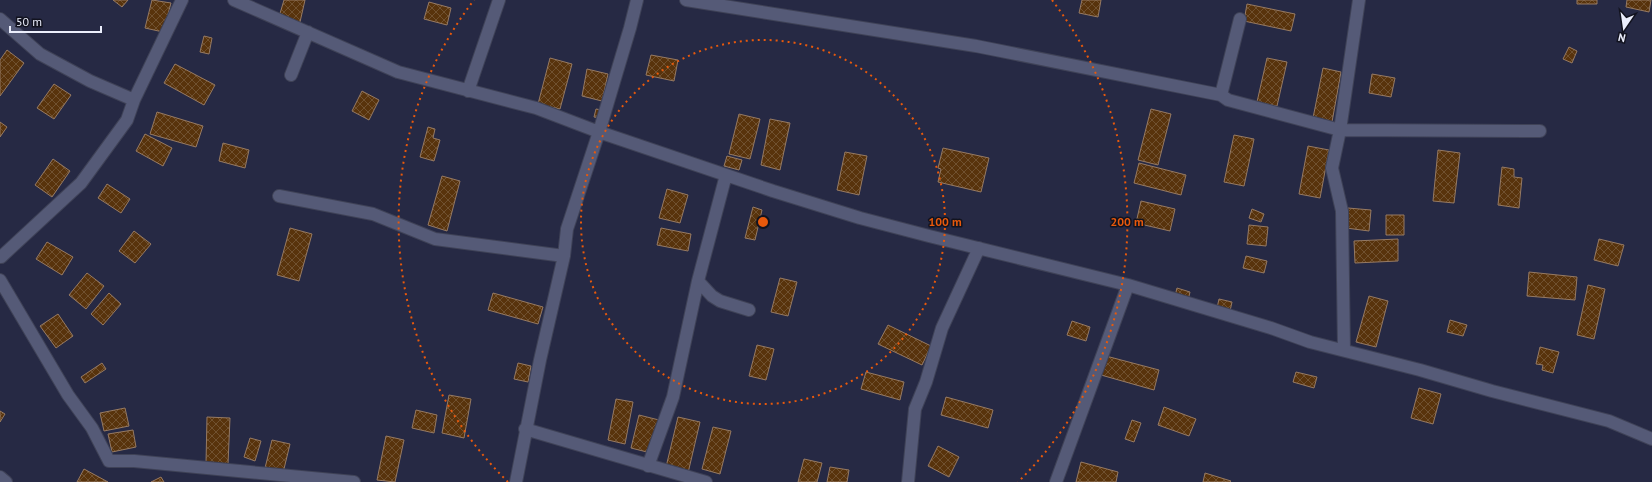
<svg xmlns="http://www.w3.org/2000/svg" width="1652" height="482" font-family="'PT Sans',sans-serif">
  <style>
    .building { fill: url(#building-cross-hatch); stroke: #967a63 }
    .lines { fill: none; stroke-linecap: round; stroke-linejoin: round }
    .street-casing { stroke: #3f4257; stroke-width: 14 }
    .street { stroke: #555a77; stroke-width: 12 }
    .ring { fill: none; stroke: #e8590c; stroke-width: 2; stroke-dasharray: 2 4 }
    .centre { fill: #e8590c; stroke: #12131f; stroke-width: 2 }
    .ring-label { font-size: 12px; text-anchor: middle; font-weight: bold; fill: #e8590c; stroke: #12131f; stroke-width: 3; stroke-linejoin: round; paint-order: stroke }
  </style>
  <defs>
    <pattern id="building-cross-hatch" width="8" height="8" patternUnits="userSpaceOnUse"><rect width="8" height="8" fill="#58330c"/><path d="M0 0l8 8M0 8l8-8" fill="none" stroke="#705130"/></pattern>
  </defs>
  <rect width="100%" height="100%" fill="#262944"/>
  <path class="building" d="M113,0h15l-6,7z
    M152,0l19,3 -8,29 -18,-4z
    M284,0h21l-5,22 -21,-5z
    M1082,0h19l-3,17 -19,-4z
    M1577,0h20v4h-20z
    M1627,0h24l-2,12 -23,-5z
    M429,2l22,6 -4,17 -23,-6z
    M1247,4l48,10 -4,17 -47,-10z
    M204,36l8,2 -3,16 -9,-2z
    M1569,47l8,4 -5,12 -9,-4z
    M7,50l17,13 -24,33v-36z
    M651,55l27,5 -4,21 -28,-6z
    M550,58l22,6 -12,45 -22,-5z
    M1267,58l20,4 -10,44 -20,-4z
    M175,64l40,21 -11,20 -40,-22z
    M1323,68l18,4 -9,50 -19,-4z
    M587,69l21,5 -6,27 -20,-5z
    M1372,74l23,4 -4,19 -22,-4z
    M54,84l17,11 -17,24 -17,-11z
    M362,91l17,9 -10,20 -17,-9z
    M596,109l6,1 -2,8 -6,-1z
    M1151,109l20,5 -13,51 -20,-5z
    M157,112l46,14 -7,21 -46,-13z
    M739,114l21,5 -10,40 -21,-5z
    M770,119l20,4 -10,47 -19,-5z
    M0,122l7,5 -7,10z
    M428,127l7,2 -2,9 7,2 -6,21 -14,-4z
    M145,134l27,14 -9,18 -27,-15z
    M1234,135l20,4 -10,47 -20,-4z
    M223,143l26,7 -4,18 -26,-7z
    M1308,146l21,4 -9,48 -21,-4z
    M943,148l46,10 -8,34 -43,-10 3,-13 -3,-1z
    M1438,150l22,3 -6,50 -21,-2z
    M845,152l22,4 -8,39 -22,-5z
    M727,156l15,4 -3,10 -15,-4z
    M53,159l17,12 -18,26 -17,-12z
    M1139,163l47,12 -5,20 -47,-12z
    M1502,167l12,2v8l8,1 -3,30 -21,-3z
    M442,176l18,5 -13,50 -19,-6z
    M107,184l23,15 -9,14 -23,-15z
    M667,189l21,6 -8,28 -21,-5z
    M1141,201l34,8 -5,22 -34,-8z
    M753,207l9,3 -7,30 -10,-2z
    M1348,208l23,2 -2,21 -23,-3z
    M1252,209l12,5 -3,8 -12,-4z
    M1386,215h18v20h-18z
    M1249,225l19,2 -2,19 -19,-2z
    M290,228l22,6 -13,47 -22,-6z
    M661,228l30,6 -3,17 -31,-6z
    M134,231l17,13 -16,19 -16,-12z
    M1398,239v22l-43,2 -1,-22z
    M1599,239l25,6 -6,21 -24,-6z
    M47,242l26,15 -11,18 -26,-16z
    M1246,256l21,5 -3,12 -21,-5z
    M1529,272l48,5 -2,23 -48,-4z
    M87,273l17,13 -18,23 -17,-14z
    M780,278l17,4 -9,34 -17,-4z
    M1588,285l17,4 -11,50 -17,-4z
    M1177,288l13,4 -2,8 -13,-4z
    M109,293l12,11 -18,21 -12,-11z
    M493,293l50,14 -5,17 -50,-14z
    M1369,296l19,5 -12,46 -20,-5z
    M1219,299l13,3 -2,9 -13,-3z
    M58,314l15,22 -17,12 -16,-22z
    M1450,320l17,5 -4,11 -16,-4z
    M1072,321l18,6 -4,14 -19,-6z
    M888,325l43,21 -9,19 -44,-21z
    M757,345l17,4 -8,31 -17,-4z
    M1540,347l19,5 -6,21 -11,-3 1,-5 -7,-1z
    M1106,356l53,14 -5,20 -53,-15z
    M102,363l4,6 -21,14 -4,-6z
    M518,363l13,3 -3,16 -14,-3z
    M866,372l38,10 -4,18 -39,-11z
    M1296,372l21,5 -3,11 -21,-6z
    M1419,388l22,6 -8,30 -22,-6z
    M449,395l22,4 -7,39 -22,-5z
    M946,397l47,13 -5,18 -47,-13z
    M616,399l17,3 -8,42 -17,-4z
    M1164,407l32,12 -7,17 -31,-11z
    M125,408l4,18 -25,5 -4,-18z
    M416,410l21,5 -3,18 -22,-5z
    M0,411l5,3 -5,8z
    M639,415l20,5 -8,33 -20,-5z
    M207,417l23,1 -2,46 -22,-1z
    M678,417l22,5 -12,51 -22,-6z
    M1132,420l9,3 -7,19 -9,-3z
    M713,427l18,4 -11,43 -18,-5z
    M133,430l3,17 -24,5 -4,-18z
    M386,436l18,4 -9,42 -18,-2z
    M250,438l11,3 -6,20 -11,-4z
    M272,440l18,4 -7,29 -18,-5z
    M938,446l21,11 -10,20 -21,-11z
    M804,459l18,4 -5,19h-19z
    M1081,462l37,10 -2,10h-40z
    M830,467l19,3 -2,12h-20z
    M84,469l24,13h-31z
    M1205,473l26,8 -1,1h-27z
    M161,477l3,5h-13z"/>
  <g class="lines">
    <defs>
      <path id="street" d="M234,0l164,72 138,36 63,24 174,59 87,27 69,18 199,49 143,43 39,14 110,28 72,21 117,30 43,18
        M686,0l290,46 245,49 7,5 112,30 200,1
        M0,19l40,35 50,27 44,19
        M291,75l17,-43
        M468,91l31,-91
        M1221,95l19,-76
        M279,196l94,18 62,25 129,17
        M1,257l80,-74 46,-63 7,-20 48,-100
        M0,280l68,115 24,33 17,33h25l220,21
        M698,281l14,15 8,5 29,9
        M1344,350l-2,-139 -10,-43 8,-38 19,-130
        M525,429l181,53
        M648,466l25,-69 25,-116 28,-106
        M0,477l6,5
        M516,482l24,-122 24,-104 3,-27 32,-97 31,-104 7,-28
        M908,482l7,-73 11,-27 16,-54 37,-80
        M1056,482l72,-197"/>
    </defs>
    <use href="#street" class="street-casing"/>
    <use href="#street" class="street"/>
  </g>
  <g class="ring">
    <circle cx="763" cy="222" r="182"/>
    <path d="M508 482A364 364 0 0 1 474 0M1052 0A364 364 0 0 1 1018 482"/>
  </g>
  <circle cx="763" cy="222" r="6" class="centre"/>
  <g class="ring-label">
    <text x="945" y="226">100 m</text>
    <text x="1127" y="226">200 m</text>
  </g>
  <g transform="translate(1624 28) rotate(193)" stroke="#12131f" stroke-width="3" paint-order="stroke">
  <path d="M0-3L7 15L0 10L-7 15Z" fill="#ebeefc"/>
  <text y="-6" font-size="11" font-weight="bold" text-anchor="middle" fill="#ebeefc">N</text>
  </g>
  <path d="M10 26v6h91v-6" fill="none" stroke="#ebeefc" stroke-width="2"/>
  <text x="16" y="26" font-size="12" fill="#ebeefc" stroke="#12131f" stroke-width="3" paint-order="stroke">50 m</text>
</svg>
